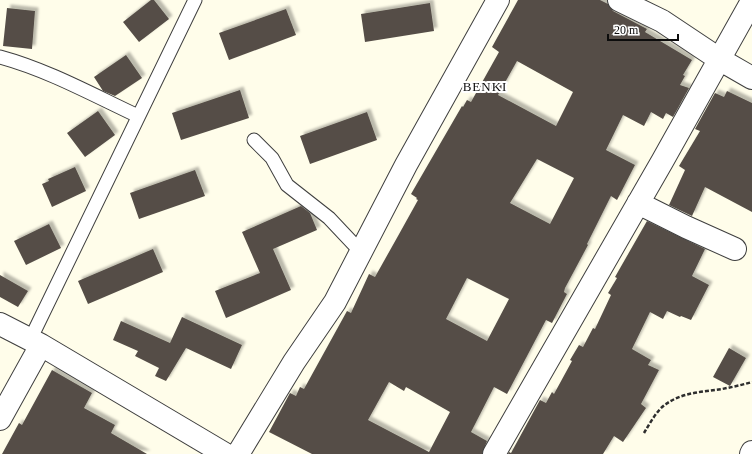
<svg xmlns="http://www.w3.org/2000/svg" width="752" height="454" font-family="'Times New Roman',serif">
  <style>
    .building { fill: #554e47; fill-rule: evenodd; filter: url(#shadow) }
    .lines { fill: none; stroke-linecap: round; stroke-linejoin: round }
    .lane-casing { stroke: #3f3f3f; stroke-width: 15 }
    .street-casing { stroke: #3f3f3f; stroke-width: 24 }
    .path { stroke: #2e2e2e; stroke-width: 2.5; stroke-dasharray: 4 2; stroke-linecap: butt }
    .lane { stroke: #fff; stroke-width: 13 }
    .street { stroke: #fff; stroke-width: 22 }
    .labels { text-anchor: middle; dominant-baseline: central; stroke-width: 4; stroke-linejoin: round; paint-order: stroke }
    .quarter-label { font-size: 13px; letter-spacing: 1px; fill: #0c0c0c; stroke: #fff }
  </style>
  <defs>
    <filter id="shadow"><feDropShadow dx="3.5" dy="-3.5" stdDeviation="1" flood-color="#0004"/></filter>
  </defs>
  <rect width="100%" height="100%" fill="#fffdea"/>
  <path class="building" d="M151,0h3l15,19 -30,23 -16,-20z
    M518,0h82l8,4 5,7 34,18 -2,3 47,28 -9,15 2,1 -5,9 9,3 -16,29 -7,-4 -3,6 -12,-7 -7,14 -21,-11 -17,35 29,15 -18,35 -6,-4 -24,48 1,1 -23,43 -1,4 3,2 -15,29 -6,-3 -39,74 -13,-7 -23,45 16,9 -5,13h-170l-43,-22 21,-39 6,3 4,-9 4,2 43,-78 4,2 18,-39 6,3 23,-41 20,-36 -2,-1 1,-1 -6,-4 51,-88 1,1 4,-7 4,2 28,-50 -7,-5zM517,61l56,31 -17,34 -58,-31zM537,159l37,19 -24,46 -40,-21zM467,278l42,21 -22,42 -41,-22zM389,382l15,9 2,-4 44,25 -21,40 -61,-32z
    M430,3l4,28 -69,11 -4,-28z
    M7,8l28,3 -3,38 -29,-3z
    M286,9l10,26 -67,25 -10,-27z
    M126,55l16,23 -27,18 -12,-5 -9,-14z
    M240,90l9,28 -68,22 -9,-27z
    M727,91l25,12v109l-47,-25 -13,29 -23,-11 16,-35 -6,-4 21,-35 -5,-2 20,-36 9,4z
    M98,111l17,24 -30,22 -18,-24z
    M367,112l10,28 -67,24 -10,-28z
    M75,167l11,24 -34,16 -10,-23 7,-3 -1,-2z
    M195,170l10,26 -66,23 -9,-26z
    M301,206l9,7 7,17 -44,19 18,41 -65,28 -11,-27 45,-18 -18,-41z
    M647,221l58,28 -13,27 17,9 -18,35 -10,-4 -1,1 -13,-6 -4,8 -13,-7 -18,37 19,11 -3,5 11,5 -18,34 5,4 -23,34 -9,-6 -11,18h-95l1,-2 2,1 29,-53 6,3 6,-11 2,2 18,-33 -2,-1 9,-15 4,2 10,-19 2,1 16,-34 -3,-2 9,-15 -2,-1z
    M49,224l12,24 -35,17 -12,-24z
    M153,249l10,23 -75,32 -10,-23z
    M0,275l28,16 -10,16 -18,-10z
    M182,317l60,28 -11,24 -45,-21 -20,33 -11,-5 4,-8 -24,-12 3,-5 -25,-11 8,-19 49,22z
    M729,348l17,10 -16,28 -17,-9z
    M52,370l40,23 -8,15 31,17 -4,8 36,21h-145l17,-31 3,2z"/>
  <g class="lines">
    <defs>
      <path id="lane" d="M0,57c48,13 93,38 138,59
        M254,140l18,18 15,27 42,33 32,34
        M30,340l165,-340"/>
      <path id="street" d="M619,0l43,21 57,38 33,19
        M638,203l48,24 49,22
        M0,324l41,21 184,109
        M0,419l41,-74
        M238,454l56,-92 41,-60 71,-137 92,-165
        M494,454l169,-294 89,-159
        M751,454l1,-2"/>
    </defs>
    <use href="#lane" class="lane-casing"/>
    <use href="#street" class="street-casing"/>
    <path class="path" d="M644,433c6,-10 13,-23 22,-29 17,-12 37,-12 56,-15 10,-2 20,-4 30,-7"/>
    <use href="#lane" class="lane"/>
    <use href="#street" class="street"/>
  </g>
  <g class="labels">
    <g class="quarter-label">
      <text x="485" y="86">BENKI</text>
    </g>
  </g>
  <path d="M608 34v6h70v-6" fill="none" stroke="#0c0c0c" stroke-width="2"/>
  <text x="614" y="34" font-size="12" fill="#0c0c0c" stroke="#ffffff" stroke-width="3" paint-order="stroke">20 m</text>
</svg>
